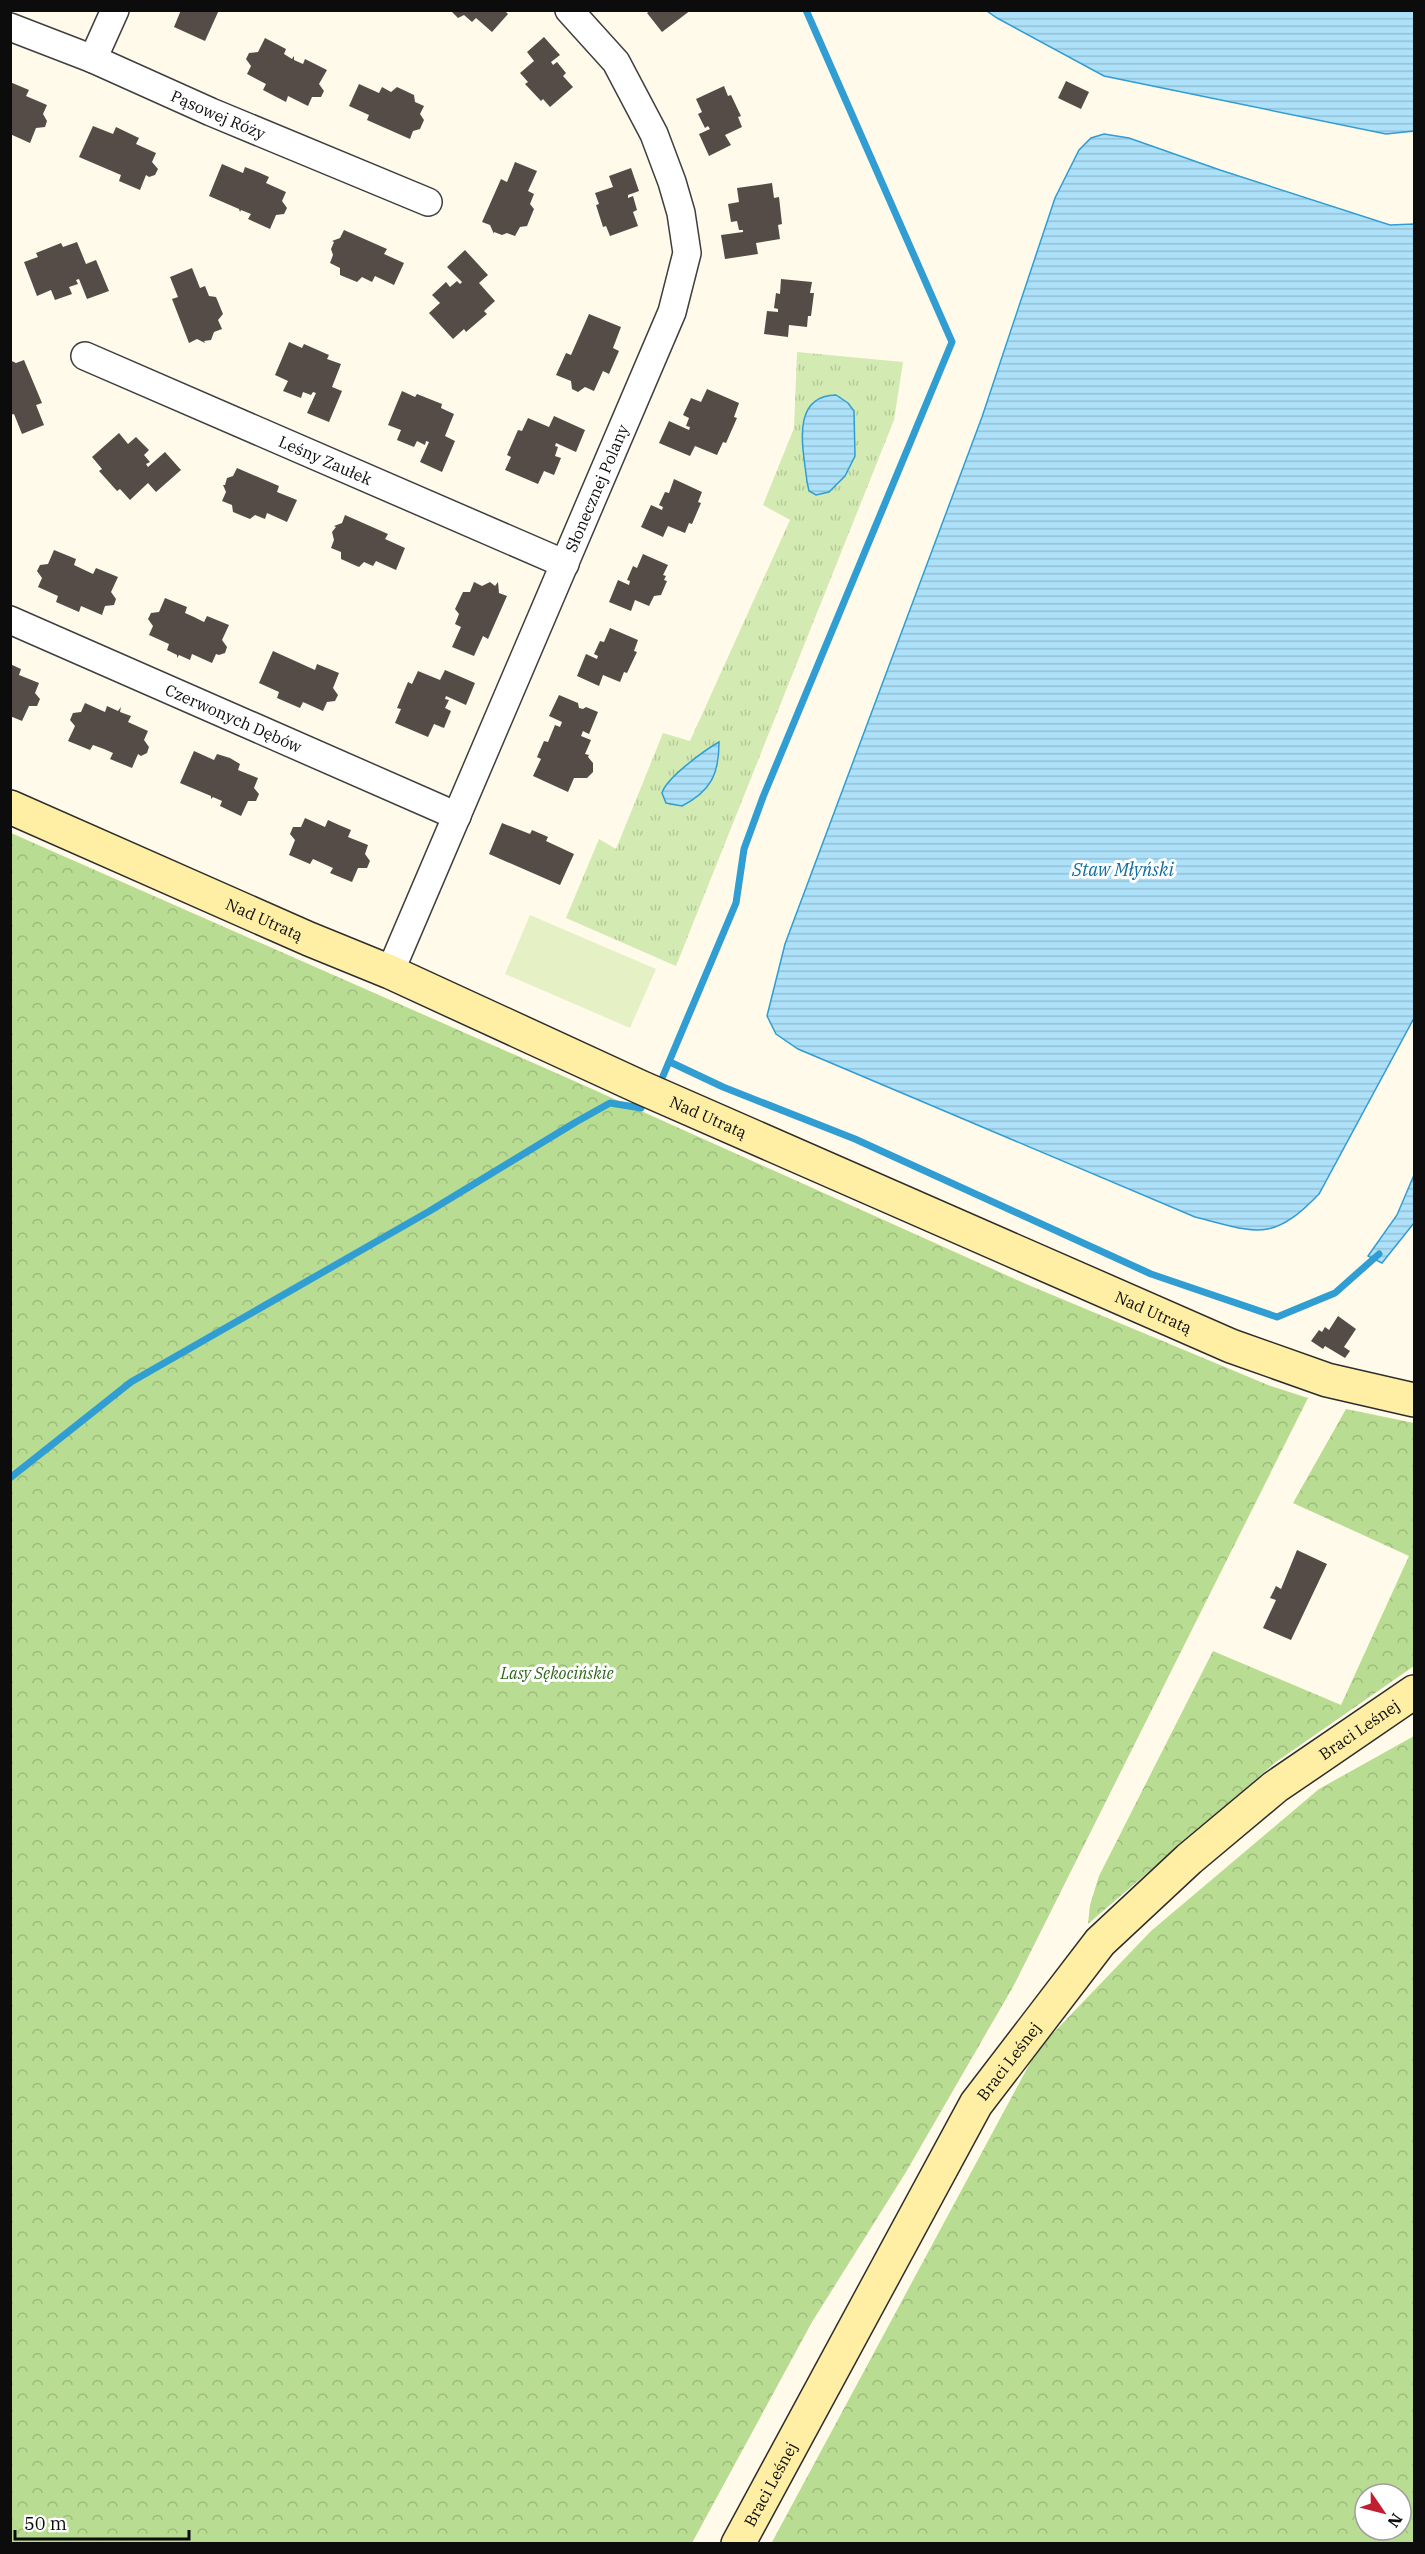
<svg xmlns="http://www.w3.org/2000/svg" width="1425" height="2554" font-family="'IBM Plex Serif',serif">
  <style>
    .forest { fill: url(#forest-crowns); fill-rule: evenodd }
    .park { fill: url(#park-tufts) }
    .pitch { fill: #e5f1c5 }
    .water { fill: url(#water-rules); stroke: #309dd3; stroke-width: 1.5 }
    .lines { fill: none; stroke-linecap: round; stroke-linejoin: round }
    .stream { stroke: #309dd3; stroke-width: 7 }
    .building { fill: #554c48 }
    .street-casing { stroke: #3f3f3f; stroke-width: 30 }
    .secondary-casing { stroke: #2e2e2e; stroke-width: 36 }
    .street { stroke: #fff; stroke-width: 27 }
    .secondary { stroke: #ffefa5; stroke-width: 33 }
    .labels { text-anchor: middle; dominant-baseline: central; stroke-width: 6; stroke-linejoin: round; paint-order: stroke }
    .street-label { font-size: 16px; fill: #0c0c0c; stroke: #fff }
    .park-label { font-size: 16px; font-style: italic; fill: #2e661a; stroke: #fff }
    .water-label { font-size: 18px; font-style: italic; fill: #106ca2; stroke: #fff }
  </style>
  <defs>
    <pattern id="forest-crowns" width="20" height="18" patternUnits="userSpaceOnUse" patternTransform="scale(1.5)"><rect width="20" height="18" fill="#b8dc91"/><path d="M2 6a3 3 0 1 1 6 0M12 15a3 3 0 1 1 6 0" fill="none" stroke="#9dbc7c"/></pattern>
    <pattern id="park-tufts" width="24" height="20" patternUnits="userSpaceOnUse" patternTransform="scale(1.5)"><rect width="24" height="20" fill="#d3ebb3"/><path d="M3 7l-1-3M5 7V3M7 7l1-3M15 17l-1-3M17 17v-4M19 17l1-3" fill="none" stroke="#b4c899"/></pattern>
    <pattern id="water-rules" width="6" height="5" patternUnits="userSpaceOnUse" patternTransform="scale(1.5)"><rect width="6" height="5" fill="#ade1f9"/><path d="M0 2.5h6" fill="none" stroke="#94c0d4"/></pattern>
  </defs>
  <rect width="100%" height="100%" fill="#fffaea"/>
  <path class="forest" d="M11,833l570,251 445,200 242,101 40,13 -294,587 -108,187 -94,150 -120,221h-681z
    M1346,1409l68,14v243l-138,96 -188,162 2,-19 9,-29 114,-225 128,54 68,-149 -116,-53z
    M1414,1736v807l-643,1 266,-494 114,-119 168,-142zM1365,2494h36v36h-36z"/>
  <path class="park" d="M797,352l106,10 -9,58 -218,546 -110,-48 33,-79 17,10 47,-116 27,8 100,-221 -27,-15 31,-77z"/>
  <path class="pitch" d="M530,915l126,54 -26,59 -125,-54z"/>
  <path class="water" d="M987,11h427v120l-28,3 -282,-58 -107,-58z
    M1104,134l25,4 91,32 170,55 24,-1v794l-95,176c-48,50 -63,38 -124,23l-397,-168 -22,-15 -9,-18 18,-72 197,-527 73,-219 24,-48 12,-12z
    M836,395l12,8 6,8 1,45 -10,20 -16,16 -13,3 -7,-4 -2,-9c-3,-30 -18,-86 29,-87z
    M719,742c0,32 -8,49 -37,64l-16,-3 -4,-10c4,-15 43,-43 57,-51z
    M1414,1175v48l-32,40 -14,-7 29,-41z"/>
  <g class="lines">
    <path class="stream" d="M670,1062l53,25 132,52 296,135 126,43 58,-24 44,-39
      M663,1076l73,-173 8,-54 19,-52 189,-455 -146,-332
      M10,1478l121,-96 297,-170 148,-90 34,-19 31,5"/>
  </g>
  <path class="building" d="M181,10h38l-14,31 -31,-14z
    M450,10h54l4,4 -16,18 -16,-14 -4,4 -8,-7 -6,3z
    M651,10h40l-29,22 -15,-19z
    M544,37l16,18 -9,7 2,3 4,-3 9,11 -3,3 10,11 -23,20 -7,-8 -2,2 -16,-17 3,-2 -8,-9 14,-12 -7,-9z
    M265,38l21,11 -2,5 8,5 2,-3v4l9,4 2,-5 22,11 -8,14 5,7 -3,6h-9l-4,9 -20,-10 -2,6 -23,-12 3,-6 -19,-10 4,-8 -5,-7 3,-6 9,-1z
    M1066,81l23,11 -8,17 -23,-11z
    M10,82l19,8 -3,6 21,9 -4,9 4,7 -2,6 -9,1 -6,15 -20,-9z
    M359,84l20,9 3,-6 9,5 6,-5 17,8 1,7 9,4 -4,8 4,6 -4,9 -7,2 -3,8 -43,-19 2,-5 -20,-9z
    M724,86l4,10 3,-1 10,21 -3,1 4,10 -17,8 6,10 -22,11 -10,-22 11,-5 -2,-3 -3,2 -7,-14 4,-2 -6,-13z
    M93,126l20,8 3,-7 23,11 -3,6 20,9 -4,9 6,7 -3,6 -6,2 -3,-2 -6,15 -21,-9 2,-6 -42,-18z
    M515,162l22,9 -9,20 6,3 -4,10 4,5 -7,17 -7,1 -5,9 -8,-3 -5,2 -8,-3v2l-4,-9 -8,-3 19,-43 6,3z
    M222,164l21,9 2,-6 13,5 11,5 -3,6 20,9 -4,9 5,7 -3,6 -8,1 -6,14 -22,-10 3,-5 -10,-4 -1,2 -1,-3 -30,-13z
    M631,168l8,23 -11,4v3l5,-2 4,14 -4,2 5,14 -28,10 -4,-10 -3,1 -7,-22 3,-1 -4,-11 18,-6 -4,-11z
    M772,183l2,15 5,-1 3,27 -4,1 2,14 -24,4 2,11 -33,5 -4,-24 22,-3v-2h-4l-2,-9 -6,1 -3,-18 11,-2 -2,-14z
    M344,230l43,19 -3,5 20,9 -10,22 -19,-9 -3,6 -10,-5 -5,5 -17,-7v-7l-10,-5 3,-8 -2,-6 3,-7 -2,-1 8,-3z
    M77,242l9,22 10,-4 13,31 -22,8 -8,-20 -3,1 2,4 -9,3 3,7 -17,6 -4,-10 -14,6 -13,-34 14,-5 -2,-4 25,-10 2,4z
    M465,250l23,25 -9,8 16,18 -11,10 3,3 -21,18 -2,-3 -11,10 -24,-26 11,-10 -8,-8 14,-13 4,5 7,-6 3,3 2,-2 -15,-15z
    M192,268l8,20 5,-2 4,10 7,1 7,17 -5,6 4,9 -8,3 -3,8 -7,1 1,2 -8,-4 -8,4 -17,-44 6,-2 -8,-20z
    M781,279l31,3 -2,11h4l-3,23h-3l-1,11 -18,-2 -1,12 -24,-3 3,-23 11,1v-3l-4,-1 2,-15 4,1z
    M589,314l32,13 -8,21 6,3 -10,23 -6,-3 -9,20 -9,-4 -7,5 -6,-3 -1,-8 -15,-6 10,-22 5,2z
    M289,342l13,6 2,-4 25,11 -2,4 14,5 -9,23 10,4 -13,31 -22,-9 9,-20 -3,-1 -2,3 -8,-3 -2,6 -18,-7 5,-10 -13,-6z
    M10,360l6,3 8,-3 18,43 -6,2 8,20 -22,9 -8,-20 -4,1z
    M707,389l32,14 -5,14 3,1 -11,25 -3,-1 -6,13 -22,-9 -5,10 -31,-13 10,-22 20,9 1,-3 -4,-1 3,-8 -6,-3 8,-17 10,4z
    M402,391l13,6 2,-3 25,10 -1,4 13,6 -9,22 10,5 -13,31 -22,-10 9,-20 -3,-1 -1,4 -8,-4 -3,6 -17,-7 4,-10 -13,-5z
    M554,416l31,14 -9,22 -20,-9 -1,3 3,1 -3,9 6,2 -7,17 -10,-4 -6,13 -33,-14 6,-13 -4,-2 11,-25 4,1 6,-13 21,9z
    M119,433l9,11 8,-7 13,13 -5,5 6,7 -4,2 2,3 17,-15 16,18 -25,22 -8,-9 -18,17 -10,-11 -3,2 -18,-20 3,-2 -10,-12z
    M237,468l42,18 -2,6 20,8 -10,22 -20,-9 -2,6 -10,-4 -5,4 -17,-7 -1,-7 -10,-4 4,-9 -3,-7h2l2,-7 6,-2z
    M674,479l28,13 -4,10 3,1 -9,21 -3,-1 -4,10 -17,-7 -5,11 -22,-10 10,-22 11,5 1,-3 -4,-2 6,-13 4,1z
    M345,515l43,19 -3,5 20,9 -9,22 -20,-9 -3,5 -9,-4 -5,5 -18,-8v-7l-10,-4 3,-8 -2,-8 4,-5 -2,-1 8,-3z
    M54,550l22,9 -2,6 19,9 3,-6 22,9 -7,15 5,7 -2,6 -9,1 -3,9 -21,-9 -2,6 -23,-10 2,-6 -20,-9 4,-9 -5,-7 3,-6 8,-1z
    M643,554l25,11 -5,10 3,1 -2,4 3,1 -6,14 -7,1 -5,10 -14,-6 -4,11 -22,-9 9,-22 11,5 1,-4 -3,-1 6,-14 4,2z
    M474,582l8,4 8,-4 5,4 3,-4 1,11 8,3 -19,43 -5,-3 -9,20 -22,-9 9,-20 -6,-3 4,-10 -4,-5 8,-17h7z
    M165,598l22,9 -2,6 9,4 10,5 3,-6 22,9 -7,15 5,7 -2,6 -6,2 -3,-1 -4,9 -20,-9 -2,6 -11,-5 -2,3v-3l-10,-5 2,-6 -20,-9 4,-9 -5,-7 3,-6 8,-1z
    M610,628l28,12 -4,11 3,1 -10,21 -3,-1 -4,10 -17,-7 -4,11 -22,-10 9,-22 11,5 1,-3 -4,-2 6,-13 4,1z
    M273,651l42,19 2,-6 22,9 -6,15 5,7 -3,6 -8,1 -4,9 -20,-9 -3,6 -23,-10 2,-6 -20,-9z
    M10,664l11,5 -2,6 20,8 -4,10 5,6 -3,7h-8l-7,15 -12,-5z
    M445,670l30,13 -9,22 -20,-9 -1,3 4,1 -4,8 6,3 -7,17 -10,-4 -6,13 -33,-14 6,-14 -4,-1 11,-26 4,2 6,-13 22,9z
    M559,695l19,8 1,5 4,1 3,-2 12,5 -9,22 -6,-3 -2,5 10,4 -6,14 4,1 -1,2 5,6v9l-6,6h-13l-6,14 -35,-16 8,-17 -4,-2 7,-16 4,1 7,-17 5,2 2,-5 -13,-6z
    M85,703l20,9 2,-6 11,5 3,-4 -1,5 11,4 -3,6 20,9 -4,9 5,7 -2,6 -6,3 -3,-2 -6,14 -22,-9 3,-6 -9,-4 -11,-4 -3,5 -22,-9 7,-15 -5,-6 3,-7 8,-1z
    M194,751l20,9 3,-6 13,4 10,6 -2,6 20,8 -4,10 5,6 -3,7h-8l-7,15 -21,-10 2,-5 -9,-4 -2,2v-3l-31,-13z
    M305,818l20,9 3,-7 11,5 12,5 -3,7 20,8 -3,9 5,7 -3,7h-9l-6,14 -22,-9 3,-5 -20,-9 -3,5 -21,-9 6,-15 -5,-6 3,-7h8z
    M502,823l28,11 2,-4 14,6 2,1 -2,4 28,13 -14,31 -71,-31z
    M1338,1316l18,13 -12,18 6,4 -5,7 -20,-12 -2,3 -12,-8 8,-11 3,2 3,-5 4,3z
    M1297,1550l30,14 -36,76 -28,-12 13,-28 -6,-2 6,-12 5,3z"/>
  <g class="lines">
    <defs>
      <g id="street">
        <path id="s1" d="M10,27l83,32 118,53 217,90"/>
        <path d="M93,59l22,-49"/>
        <path id="s2" d="M85,356l480,208"/>
        <path id="s3" d="M10,620l447,196"/>
        <path id="s4" d="M390,972l282,-660 15,-59 -6,-40 -9,-31 -18,-48 -38,-72 -47,-52"/>
      </g>
      <g id="secondary">
        <path id="s5" d="M10,807l299,132 81,33 250,115 591,259 96,34 87,20"/>
        <path id="s6" d="M738,2544l238,-440 124,-162 89,-83 86,-72 139,-95"/>
      </g>
    </defs>
    <use href="#street" class="street-casing"/>
    <use href="#secondary" class="secondary-casing"/>
    <use href="#street" class="street"/>
    <use href="#secondary" class="secondary"/>
  </g>
  <g class="labels">
    <g class="street-label">
      <text stroke="none"><textPath href="#s1" startOffset="226">Pąsowej Róży</textPath></text>
      <text stroke="none"><textPath href="#s2" startOffset="262">Leśny Zaułek</textPath></text>
      <text stroke="none"><textPath href="#s4" startOffset="526">Słonecznej Polany</textPath></text>
      <text stroke="none"><textPath href="#s3" startOffset="244">Czerwonych Dębów</textPath></text>
      <text stroke="none"><textPath href="#s5" startOffset="278">Nad Utratą</textPath></text>
      <text stroke="none"><textPath href="#s5" startOffset="764">Nad Utratą</textPath></text>
      <text stroke="none"><textPath href="#s5" startOffset="1250">Nad Utratą</textPath></text>
      <text stroke="none"><textPath href="#s6" startOffset="1040">Braci Leśnej</textPath></text>
      <text stroke="none"><textPath href="#s6" startOffset="554">Braci Leśnej</textPath></text>
      <text stroke="none"><textPath href="#s6" startOffset="68">Braci Leśnej</textPath></text>
    </g>
    <g class="park-label">
      <text x="557" y="1673">Lasy Sękocińskie</text>
    </g>
    <g class="water-label">
      <text x="1123" y="869">Staw Młyński</text>
    </g>
  </g>
  <rect width="1425" height="2554" fill="none" stroke="#0c0c0c" stroke-width="24"/>
  <g transform="translate(1383 2512) rotate(125)"><circle r="28" fill="#ffffff" stroke="#9e9e9e" stroke-width="1.5"/>
  <path d="M0-4.5L10 22L0 15L-10 22Z" fill="#c11e30"/>
  <text y="-9" font-size="16" font-weight="bold" text-anchor="middle" fill="#0c0c0c">N</text>
  </g>
  <path d="M15 2530v9h174v-9" fill="none" stroke="#0c0c0c" stroke-width="3"/>
  <text x="24" y="2530" font-size="18" fill="#0c0c0c" stroke="#ffffff" stroke-width="4.5" paint-order="stroke">50 m</text>
</svg>
